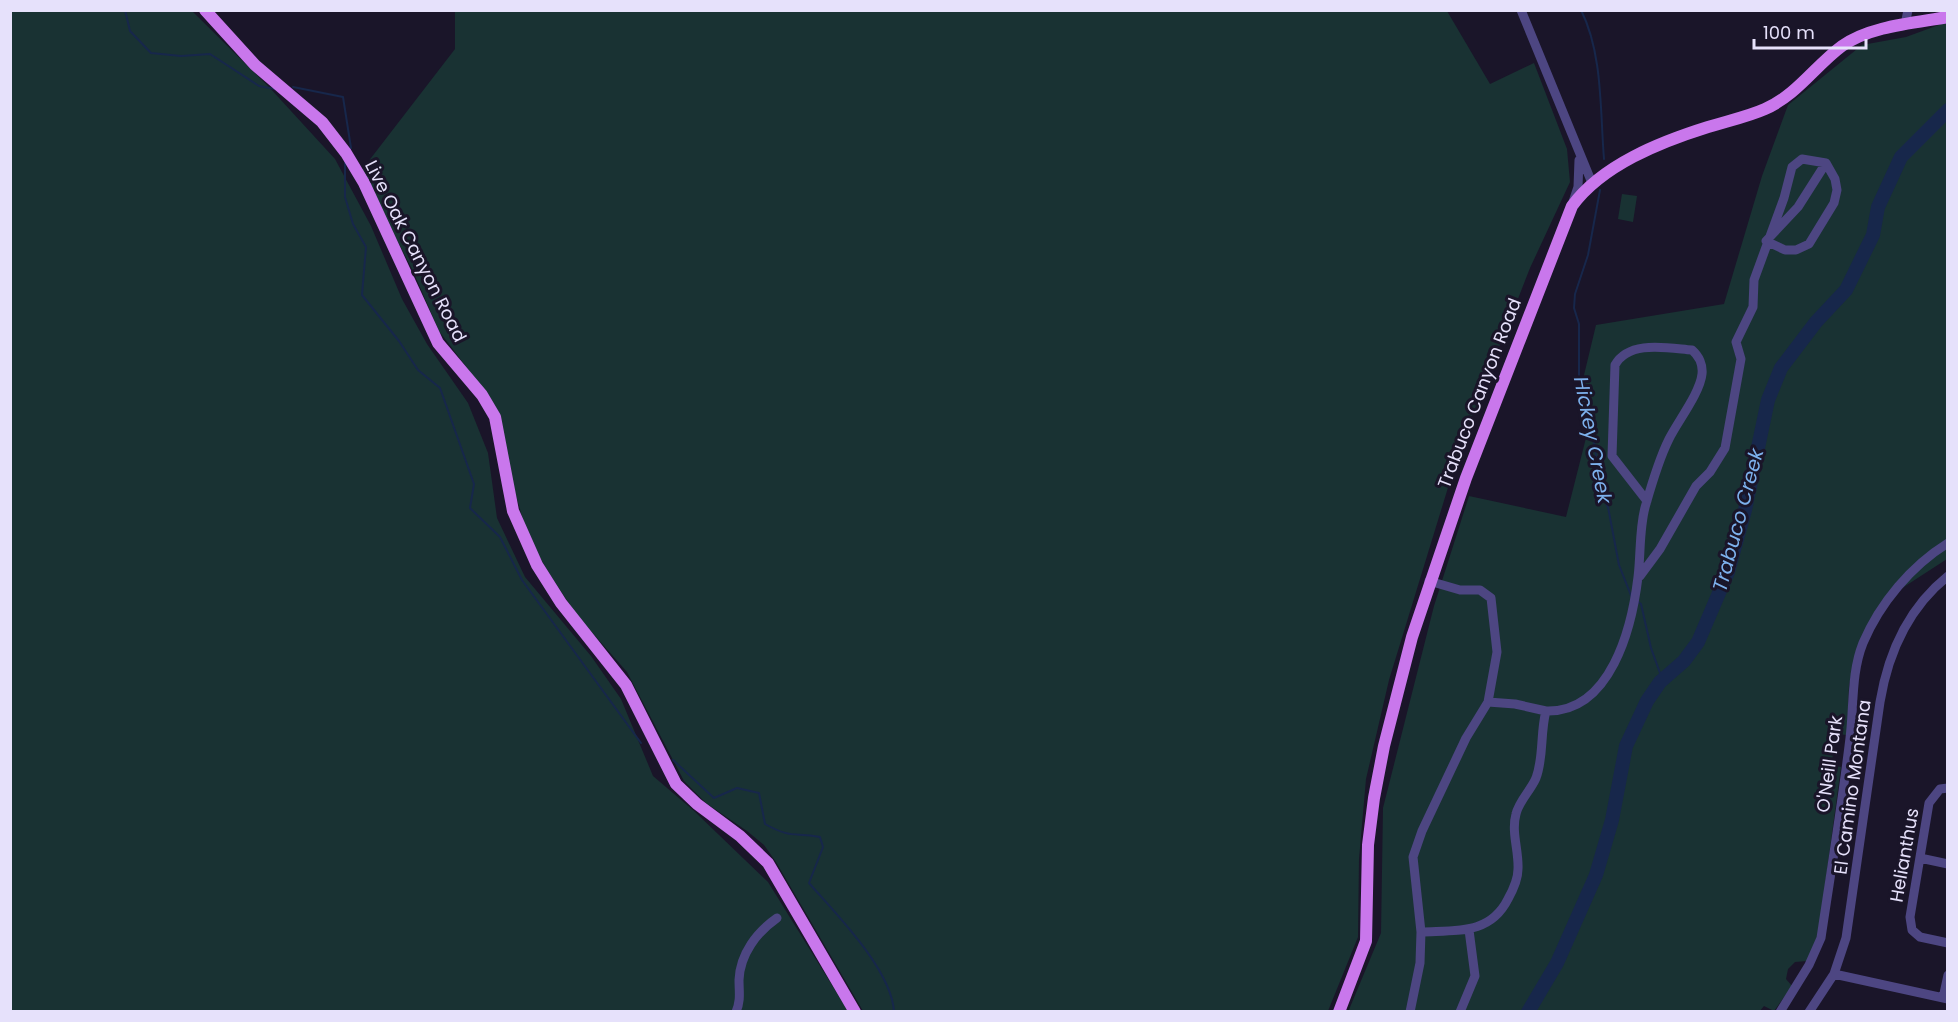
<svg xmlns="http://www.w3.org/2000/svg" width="1958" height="1022" font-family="Poppins,sans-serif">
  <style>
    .green { fill: #193233 }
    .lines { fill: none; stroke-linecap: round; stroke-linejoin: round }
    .stream { stroke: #17274b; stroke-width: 2 }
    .river { stroke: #17274b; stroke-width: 14 }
    .minor { stroke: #4d4682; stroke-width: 9 }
    .major { stroke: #c977ec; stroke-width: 12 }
    .labels { text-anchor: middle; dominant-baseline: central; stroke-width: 6; stroke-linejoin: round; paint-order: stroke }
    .street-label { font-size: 18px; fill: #e6e1fb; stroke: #1a1529 }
    .water-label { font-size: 20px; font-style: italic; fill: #7db1ed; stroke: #1a1529 }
  </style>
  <rect width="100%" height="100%" fill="#1a1529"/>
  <path class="green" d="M10,11h182l77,76 66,72 36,67 31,73 25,45 41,59 20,50 9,65 28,59 66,79 30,43 32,77 40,34 75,72 80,129h-837z
    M455,11h992l43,73 44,-21 33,86 3,33 -40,86 -68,174 -73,238 -23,99 -7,80 -1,78 -30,74h-465l-87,-149 -12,-17 -17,-14 -41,-28 -22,-22 -57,-109 -51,-58 -27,-41 -21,-36 -19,-66 -35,-94 -35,-46 -26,-60 -52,-100 94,-122z
    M1947,22v537l-54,35 -36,53 -8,39 -2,49 -10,-1 -6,31 10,2 -23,170 -11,24 -12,1 -7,7 -2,10 6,7 -18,25 -10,-5 -5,6h-411l33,-79 2,-125 51,-202 35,-110 97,21 22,-87 -9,-34 17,-71 128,-21 38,-128 26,-71 74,-60 44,-8z
    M1622,194l15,2 -4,26 -15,-3z"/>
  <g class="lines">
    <path class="stream" d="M125,10l5,21 21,22 30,3 29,-2 49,32 16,3
      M1581,10c22,44 19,101 23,149
      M293,87l50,10 8,51
      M345,163v34l8,27 13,23 -4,48 37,46 19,29 22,18 34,96 -4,24 30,29 22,43 119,163
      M1600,190l-12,65 -13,39 -1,14 5,16v53l16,70 5,45 8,15 11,58 13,33
      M1637,601l4,3 10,44 9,25v9
      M673,760l41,38 23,-10 22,5 6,31c27,15 28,8 55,13l3,10 -14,36c27,31 83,87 85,129"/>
    <path class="river" d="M1528,1012l29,-49 39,-88 16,-55 14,-74 21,-45 13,-19 24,-21 14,-19 30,-70 17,-62 23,-110 13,-32 35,-46 30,-32 27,-55 5,-28 23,-50 47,-47"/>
    <path class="minor" d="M1521,10l71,173
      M1905,25l3,-15
      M1573,202l5,-15 1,-27
      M1640,576l20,-27 36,-63 14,-14 15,-24 16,-89 -5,-17 17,-35 1,-27 30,-82 8,-31 10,-8 24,4 9,16 2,11 -3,13 -25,41 -13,6h-11l-19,-9 32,-34 28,-44
      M1488,702l27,2 31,7
      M1948,788l-8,1 -11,14 -19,114 2,13 8,7 28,6
      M1920,858l28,6
      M1421,932c35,-2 69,3 87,-33 5,-9 10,-20 10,-30 1,-18 -7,-37 -2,-55 3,-13 15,-24 20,-36 8,-21 4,-45 10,-67 65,2 86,-84 92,-134 3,-24 1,-51 8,-73 6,-21 13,-45 23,-65 9,-18 31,-46 33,-65 1,-9 -3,-18 -10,-24 -25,-2 -63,-10 -77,15l-3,91 35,45
      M1834,974l114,25
      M1943,998l5,-23
      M736,1012c5,-12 3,-20 3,-32 1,-26 18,-48 38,-62
      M1410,1012l10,-49 1,-31 -8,-75 9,-26 44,-93 22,-36 9,-50 -6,-54 -11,-8h-20l-31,-9
      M1460,1012l15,-36 -6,-46
      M1780,1012l29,-47 12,-27c10,-67 21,-133 29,-200 4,-32 1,-65 13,-95 17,-40 48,-77 85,-100
      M1809,1012l25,-38 12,-36 34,-236c8,-48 28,-94 68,-126"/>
    <path class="major" d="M205,10l50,55 67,57 24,31 18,30 74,160 44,52 13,22 18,94 24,54 24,38 65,82 50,99 21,20 43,32 28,27 87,149
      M1339,1012l27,-71 2,-96 6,-47 10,-52 28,-109 54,-159 106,-272c30,-41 88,-64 136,-79 19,-6 39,-10 57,-18 32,-14 50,-43 77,-63 28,-20 72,-23 106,-29"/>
  </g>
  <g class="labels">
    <g class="street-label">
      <text transform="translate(416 251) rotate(63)">Live Oak Canyon Road</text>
      <text transform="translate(1479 393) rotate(-69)">Trabuco Canyon Road</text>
      <text transform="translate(1829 764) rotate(-82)">O'Neill Park</text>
      <text transform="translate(1852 787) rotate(-82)">El Camino Montana</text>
      <text transform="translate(1904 855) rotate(-80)">Helianthus</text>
    </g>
    <g class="water-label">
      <text transform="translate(1593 440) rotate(79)">Hickey Creek</text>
      <text transform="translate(1738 520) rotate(-75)">Trabuco Creek</text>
    </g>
  </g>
  <rect width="1958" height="1022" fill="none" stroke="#e6e1fb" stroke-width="24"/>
  <path d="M1754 39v9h112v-9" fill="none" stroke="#e6e1fb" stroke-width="3"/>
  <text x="1763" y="39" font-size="18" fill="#e6e1fb" stroke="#1a1529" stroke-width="4.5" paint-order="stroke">100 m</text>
</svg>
